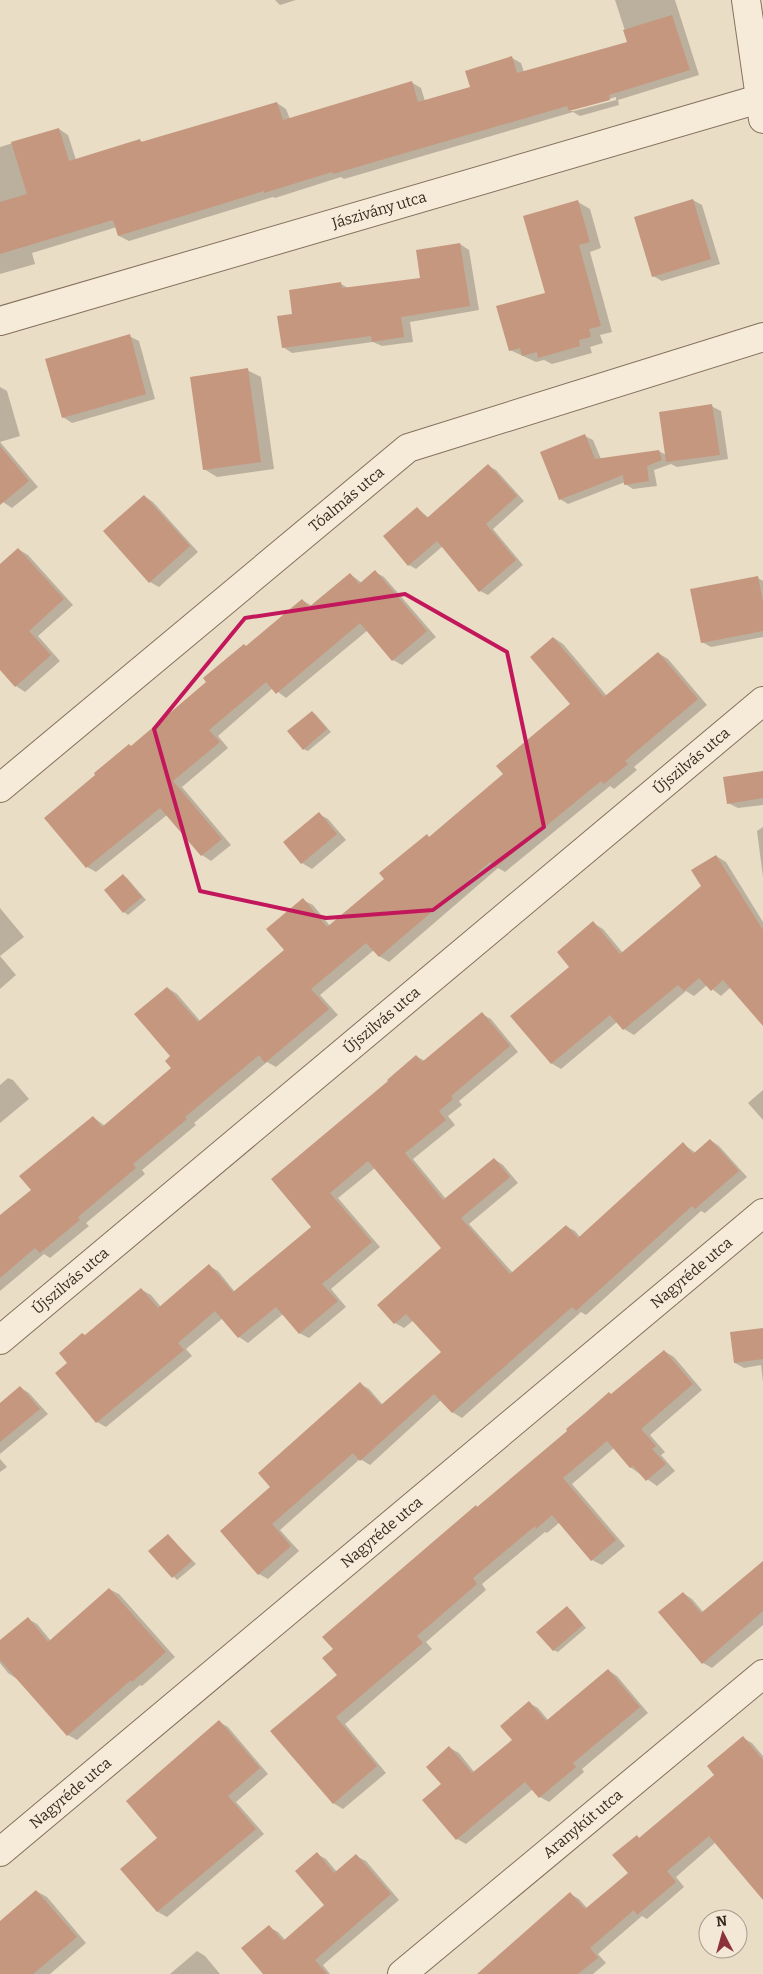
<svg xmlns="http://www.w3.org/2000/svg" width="763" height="1974" font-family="Bitter,serif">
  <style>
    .shadow { fill: #0003; fill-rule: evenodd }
    .building { fill: #c5977f }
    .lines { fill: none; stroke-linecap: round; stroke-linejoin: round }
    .minor-casing { stroke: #846f5d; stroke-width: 30 }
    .secondary-casing { stroke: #665040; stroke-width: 30 }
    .minor { stroke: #f6ebd8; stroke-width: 28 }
    .secondary { stroke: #f6ebd8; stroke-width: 28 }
    .marked { fill: none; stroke: #c2185b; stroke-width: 4; stroke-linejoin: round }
    .labels { text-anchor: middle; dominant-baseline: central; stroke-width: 4; stroke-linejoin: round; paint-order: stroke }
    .street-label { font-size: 15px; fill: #362920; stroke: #f2e8d5 }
  </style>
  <rect width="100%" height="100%" fill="#eaddc6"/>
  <path class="shadow" d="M275,0h21l-16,5z
    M615,0h60l24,75 -81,25 1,5 -39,11 -7,-4 -229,67 -3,-2 -66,21 -2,-1 -144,44 -10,-5 -2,-9 -85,26 3,11 -35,10v-127l59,-18 9,6 8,25 64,-19 3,1 134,-39 9,6 4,10 121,-37 10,6 4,13 46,-13 41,-30 9,5 3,9 105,-29zM616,97v3l-42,11h-6z
    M693,200l9,5 18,59 -58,17 -9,-5z
    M578,202l12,7 11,39 -11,4 22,80 -12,3 3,8 -13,4 2,6 -40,11 -8,-4 -8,2 -26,-12 37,-56z
    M460,244l9,6 10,60 -69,12 3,20 -31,4 -9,-4 -81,11 -9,-6 11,-32 47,-31 9,5 71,-10z
    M129,336l10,5 16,58 -83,24 -9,-6z
    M247,370l14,7 13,92 -57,8 -13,-8z
    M0,387l7,4 13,45 -20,6z
    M711,406l10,5 7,48 -51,8 -6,-3 -17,6 3,16 -24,3 -8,-5v-2l-57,22 -8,-5 25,-63 8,4 8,19 58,-8 7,4z
    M0,442l38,45 -26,21 -12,-8z
    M488,466l8,4 28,31 -31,28 30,36 -35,30 -8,-4 -37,-45 -27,23 -7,-4 9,-56 11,9z
    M144,496l9,6 45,50 -39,35 -9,-5z
    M18,549l10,6 45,50 -35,31 22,25 -35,31 -9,-6 -16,-18v-102z
    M375,572l9,5 52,60 -34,28 -9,-5 -25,-30 -82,68 -13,-10 -55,48 10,12 -46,39 49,58 -20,16 -9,-6 -35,-40 -71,57 -9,-5 45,-120 170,-147 10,6 38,-32 12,9z
    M758,578l5,3v56l-52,10 -9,-5z
    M554,638l9,6 44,52 51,-43 10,6 39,46 -73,62 3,3 -23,19 -4,-3 -105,86 -7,-4 -109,94 -10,-6 -5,-6 -54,45 18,20 -62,52 -9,-5 -73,61 2,2 -54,45 3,4 -59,49 3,3 -39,32 -6,-4 -44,37v-74l32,-27 61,-73 12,9 68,-58 -5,-80 9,6 24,28 85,-72 17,-50 10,5 17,21 56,-47 44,-41 75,-63 66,-71z
    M312,712l4,3 15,17 -23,19 -5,-2z
    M763,773v32l-25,3 -10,-5z
    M319,814l9,5 18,21 -34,29 -10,-6 -17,-20z
    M763,827v50l-6,-46z
    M716,856l10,6 37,60v102l-32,-37 -10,9 -14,-11 -13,11 -8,-5 -52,44 -10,-6 -7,-7 -56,47 -10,-6 20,-96 22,-44 10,6 20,24 80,-67z
    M123,876l4,2 19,22 -18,15 -4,-3z
    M0,908l24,29 -24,19 16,19 -16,14z
    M482,1014l9,5 27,33 -59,49 3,4 -14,11 7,9 -42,34 33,40 48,-40 9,6 15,18 -49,41 44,49 53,-47 9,5 5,6 103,-93 13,9 14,-13 9,6 28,31 -42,36 -4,-2 -115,104 -5,-3 -119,106 -10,-6 -11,-12 -71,65 -10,-6 -80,71 19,21 -31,28 -9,-5 13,-87 88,-103 9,5 14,16 60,-52 -29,-33 -10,8 -9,-5 -16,-18 64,-57 -68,-80 -37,30 42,49 -49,42 15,18 -37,31 -10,-5 -16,-19 -35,29 -9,-6 -16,-19 -37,31 6,7 -86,71 -9,-5 -28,-59 17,-27 56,-46 9,5 10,12 48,-41 9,5 17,21 78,-65 -41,-48 118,-98 26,-25 9,5z
    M8,1078l5,2 16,19 -29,24v-38z
    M763,1090v30l-15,-17z
    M763,1329v53l-2,-17 -17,3 -9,-5z
    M664,1351l10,6 28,33 -52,45 15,17 -4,3 14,16 -18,15 -27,-19 -16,-19 -42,36 53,62 -23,19 -10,-5 -32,-38 -13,11 -2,-1 -63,52 4,6 -60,52 6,7 -87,75 41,49 -43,36 -10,-6 -61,-72 66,-56 139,-167z
    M21,1388l8,5 19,21 -48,40v-49z
    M0,1459l7,8 -7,5z
    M168,1535l28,29 -19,16 -27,-29z
    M763,1563v62l-51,43 -9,-5 -20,-70 9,6 12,14z
    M109,1589l10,5 56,63 -33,29 -2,-1 -63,55 -9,-5 -51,-56 -9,-6 -8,-10v-21l28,-23 9,5 14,17z
    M567,1608l4,2 15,18 -28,24 -5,-2z
    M608,1670l9,6 31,37 -66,56 2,3 -35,30 -9,-5 -7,-8 -67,55 -9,-5 -15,-55 8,-36 9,5 16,20 39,-33 15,-37 9,5 10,12z
    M219,1722l9,5 40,47 -32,28 28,32 -97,83 -9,-5 -36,-42 37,-32z
    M743,1738l9,5 11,13v141l-47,-55 -40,35 8,10 -37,32 -5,-3 -44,38 8,9 -13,11h-115l92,-80 9,5 8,9 42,-35 8,-36 4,2 75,-64z
    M317,1854l9,5 11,13 19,-16 10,5 33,39 -76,65 7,9h-66l5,-47 9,5 8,9 40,-36z
    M36,1891l11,6 39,46 -36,31h-50v-52z
    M197,1951l8,5 15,18h-50z"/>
  <path class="building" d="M672,15l18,55 -81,25 1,5 -41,11 -2,-5 -234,68 -1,-2 -68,21v-2l-146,45 -5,-16 -113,34v-52l27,-8 -16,-52 48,-14 10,33 71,-22 1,3 136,-40 6,18 129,-39 6,21 52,-15 -5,-16 47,-15 5,17 110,-31 -4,-12z
    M693,199l18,60 -59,18 -18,-60z
    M578,200l12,42 -11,3 22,81 -12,3 2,8 -12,3 1,6 -42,12 -1,-6 -15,4 -2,-8 -11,3 -13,-45 49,-13 -22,-77z
    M460,243l10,63 -69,11 3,20 -32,5 -1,-6 -89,12 -5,-32 15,-2 -3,-24 52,-8 1,6 78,-10 -4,-28z
    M130,334l16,60 -84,24 -17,-59z
    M248,368l13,94 -58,8 -13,-93z
    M712,404l8,51 -54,7 -7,-50z
    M585,434l10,25 64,-9 3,10 -15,6 2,15 -25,4 -1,-10 -64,25 -19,-48z
    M0,446l29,35 -29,24z
    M488,464l29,32 -31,28 30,36 -37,32 -42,-51 -29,25 -25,-30 34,-29 10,11z
    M144,495l46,51 -41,37 -46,-52z
    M18,548l46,51 -35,32 22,24 -36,32 -15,-17v-106z
    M375,570l52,61 -35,30 -32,-38 -84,71 -10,-12 -57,48 11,12 -47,39 49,58 -21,17 -41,-48 -74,60 -42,-50 51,-43 -1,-2 35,-29 2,2 75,-64 -3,-4 41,-34 2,2 56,-47 7,8 41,-34 9,11z
    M758,576l5,26v29l-62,12 -11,-54z
    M553,637l51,60 54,-45 40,47 -73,62 3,3 -24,20 -3,-3 -106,87 -5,-6 -111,95 -13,-14 -55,46 18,20 -64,54 -6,-8 -74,62 2,2 -54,45 3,4 -58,49 2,3 -40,33 -5,-5 -35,30v-63l31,-25 -12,-14 74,-60 9,11 69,-59 -6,-7 5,-5 -36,-42 33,-27 31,35 86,-72 -18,-21 37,-31 24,29 57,-48 -5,-6 48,-39 2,3 74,-63 -7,-8 74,-62 -40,-47z
    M312,711l15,18 -24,21 -16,-19z
    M763,771v27l-36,6 -4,-27z
    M319,812l18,22 -36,30 -18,-22z
    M716,855l47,75v96l-40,-46 -12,11 -12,-13 -15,13 -6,-6 -55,45 -13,-15 -59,49 -41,-48 59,-49 -12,-15 36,-31 27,33 81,-68 -10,-16z
    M123,874l19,23 -19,16 -19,-23z
    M482,1012l28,34 -59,50 2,3 -14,12 7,9 -41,33 38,47 51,-42 16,19 -49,41 49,56 56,-49 12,13 105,-96 10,12 17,-15 29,32 -44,38 -3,-3 -116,105 -4,-4 -120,106 -18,-19 -74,67 -7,-8 -81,71 19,22 -33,29 -38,-44 50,-44 -12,-14 102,-91 21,23 60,-53 -35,-38 -12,10 -17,-19 64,-57 -73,-87 -38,32 42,49 -50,42 16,17 -39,33 -23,-27 -38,31 -23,-27 -37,32 6,7 -88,73 -41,-50 12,-10 -8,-10 23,-20 3,2 56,-47 17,20 51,-44 24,28 78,-65 -40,-48 117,-98 -1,-1 29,-25 6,7z
    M763,1328v31l-29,4 -4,-31z
    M664,1350l29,34 -52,45 15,17 -4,3 14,15 -20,17 -13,-15 -3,2 -23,-27 -44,37 53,62 -25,21 -39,-46 -16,14 -1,-3 -62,52 4,6 -60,52 6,7 -87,74 41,49 -44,38 -63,-73 67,-56 -15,-17 11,-9 -11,-12 154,-132 1,2 90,-76 -1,-2 18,-15 25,-22 2,2z
    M20,1386l20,23 -40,33v-39z
    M168,1534l24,27 -20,17 -24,-27z
    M763,1561v50l-61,53 -44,-52 25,-20 18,21z
    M109,1588l57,64 -34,30 -1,-2 -64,56 -67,-76v-20l28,-23 20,25z
    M567,1606l16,19 -30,26 -17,-19z
    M608,1669l32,38 -67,56 3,4 -37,31 -14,-16 -69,58 -34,-40 19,-16 -15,-17 23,-21 23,27 40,-33 -12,-14 29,-25 17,20z
    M219,1720l41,48 -32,28 28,33 -99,83 -37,-43 37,-31 -31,-37z
    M743,1736l20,24v140l-54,-64 -42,35 9,11 -39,33 -3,-5 -44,38 8,10 -20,16h-101l93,-82 15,17 43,-36 -16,-18 25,-20 2,3 75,-63 -7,-9z
    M317,1852l17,21 22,-19 35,40 -76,66 12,14h-64l-22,-26 28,-23 14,16 41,-36 -29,-34z
    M36,1890l41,47 -44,37h-33v-53z"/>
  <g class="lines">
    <defs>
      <g id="minor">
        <path d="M746,0l17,119"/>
        <path id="s1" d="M0,321l759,-222"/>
        <path id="s2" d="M0,788l408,-340 355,-111"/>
        <path id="s3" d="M0,1340l763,-639"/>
        <path id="s4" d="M0,1852l763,-639"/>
        <path id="s5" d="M402,1974l361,-300"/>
      </g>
      <path id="secondary" d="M759,99l4,-14"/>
    </defs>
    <use href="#minor" class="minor-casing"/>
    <use href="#secondary" class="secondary-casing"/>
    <use href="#minor" class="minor"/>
    <use href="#secondary" class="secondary"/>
  </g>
  <path class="marked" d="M405,594l102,58 37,175 -111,83 -107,8 -126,-27 -46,-162 91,-111z"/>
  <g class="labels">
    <g class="street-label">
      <text stroke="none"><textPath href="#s1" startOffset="395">Jászivány utca</textPath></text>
      <text stroke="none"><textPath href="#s2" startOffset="451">Tóalmás utca</textPath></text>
      <text stroke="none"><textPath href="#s3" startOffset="902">Újszilvás utca</textPath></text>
      <text stroke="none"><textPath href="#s3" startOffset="498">Újszilvás utca</textPath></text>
      <text stroke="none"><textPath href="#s4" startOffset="902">Nagyréde utca</textPath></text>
      <text stroke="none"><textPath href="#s3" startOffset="92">Újszilvás utca</textPath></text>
      <text stroke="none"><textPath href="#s4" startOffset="498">Nagyréde utca</textPath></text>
      <text stroke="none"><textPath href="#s4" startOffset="92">Nagyréde utca</textPath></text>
      <text stroke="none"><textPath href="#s5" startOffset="235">Aranykút utca</textPath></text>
    </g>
  </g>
  <g transform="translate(723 1934) rotate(354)"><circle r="24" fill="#f2e8d5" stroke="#a79c8d"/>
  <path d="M0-4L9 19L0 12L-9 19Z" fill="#8e323a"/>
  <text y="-8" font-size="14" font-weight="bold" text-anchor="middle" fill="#362920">N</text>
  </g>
</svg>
